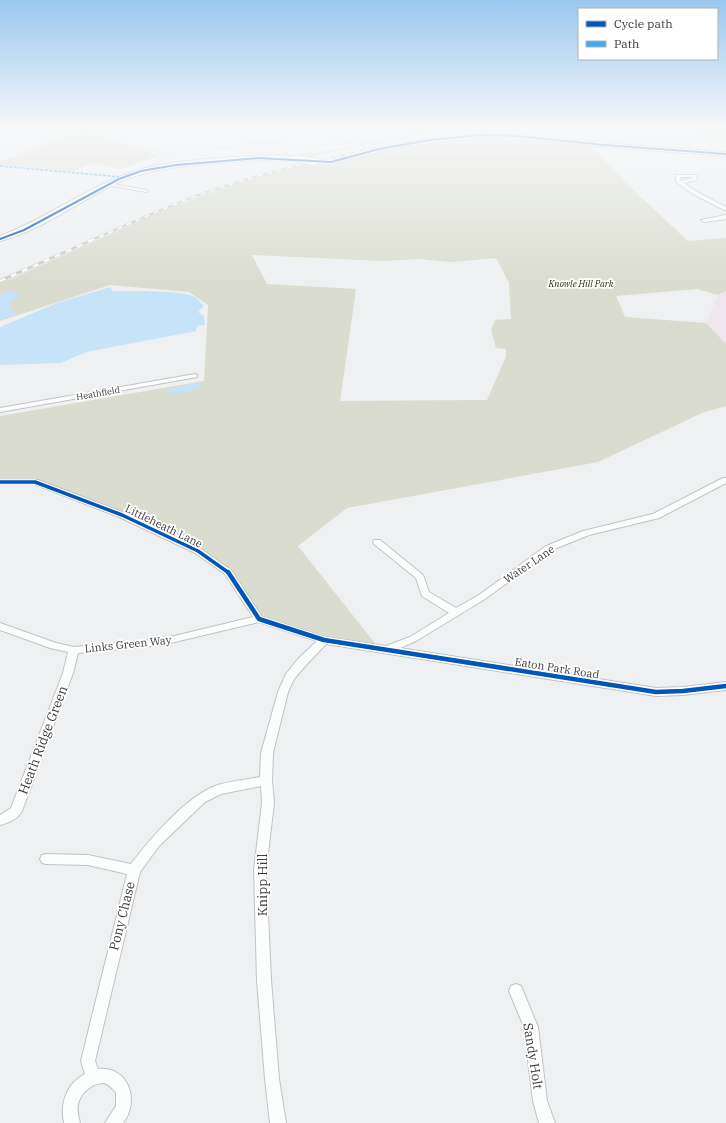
<svg xmlns="http://www.w3.org/2000/svg" width="726" height="1123" font-family="'IBM Plex Serif',serif">
  <style>
    .commercial { fill: #efe6f0 }
    .green { fill: #d9dcce; fill-rule: evenodd }
    .water { fill: #c7e3f8 }
    .lines { fill: none; stroke-linecap: round; stroke-linejoin: round }
    .stream { stroke: #c7e3f8; stroke-width: 1.5 }
    .street-casing { stroke: #c3c3c5; stroke-width: 2 }
    .secondary-casing { stroke: #c3c3c5; stroke-width: 2 }
    .street { fill: #fcfdfd; fill-rule: evenodd }
    .secondary { fill: #fcfdfd; fill-rule: evenodd }
    .rail-far1-casing { stroke: #cccccd; stroke-width: 2.5 }
    .rail-casing { stroke: #cccccd; stroke-width: 3 }
    .rail-far1 { stroke: #fff; stroke-width: 1.5; stroke-dasharray: 5; stroke-linecap: butt }
    .rail { stroke: #fff; stroke-width: 2; stroke-dasharray: 6; stroke-linecap: butt }
    .secondary-bridge-casing { stroke: #c3c3c5; stroke-width: 8; stroke-linecap: butt }
    .secondary-bridge { stroke: #fcfdfd; stroke-width: 7 }
    .quiet { stroke: #3fa9f5; stroke-width: 1.5; stroke-dasharray: 3 1.5; stroke-linecap: butt }
    .cycleway-far2-casing { stroke: #fff; stroke-width: 3.5 }
    .cycleway-far1-casing { stroke: #fff; stroke-width: 5.5 }
    .cycleway-casing { stroke: #fff; stroke-width: 7 }
    .cycleway-far2 { stroke: #0057b8; stroke-width: 2 }
    .cycleway-far1 { stroke: #0057b8; stroke-width: 3.5 }
    .cycleway { stroke: #0057b8; stroke-width: 4.5 }
    .labels { text-anchor: middle; dominant-baseline: central; stroke-width: 3.5; stroke-linejoin: round; paint-order: stroke }
    .far-park-label { font-size: 9px; font-style: italic; fill: #2c3000; stroke: #fff }
    .far-street-label { font-size: 9px; fill: #3c3c3e; stroke: #fff }
    .street-label { font-size: 11px; fill: #3c3c3e; stroke: #fff }
    .near-street-label { font-size: 13px; fill: #3c3c3e; stroke: #fff }
  </style>
  <rect width="100%" height="100%" fill="#eef0f2"/>
  <path class="commercial" d="M726,291v53l-20,-21 12,-28z"/>
  <path class="green" d="M407,128h9l5,4 19,-4h37l-114,17 -61,14 -64,-2 79,-4 95,-20z
    M686,128h40v12l-20,2z
    M87,130l72,26 -39,13 -28,-6 -19,8 -73,-6v-3l66,-27z
    M481,136l110,10 36,38 61,57 38,-3v53l-8,4 -21,-6 -81,7 9,21 81,6 20,21v62l-24,7 -104,49 -251,46 -49,38 79,100 -50,-9 -66,-21 -30,-45 -109,-56 -85,-35 -37,-1v-63l204,-35 4,-76 -19,-13 -79,-7 -110,36v-39l13,-4 146,-66 81,-30 70,-19 21,1 49,-13 62,-11zM252,255l130,6 37,-2 32,3 45,-4 13,25 2,36 -16,1 -4,10 5,18 10,1v8l-19,43 -147,1 16,-112 -89,-5z"/>
  <path class="water" d="M110,287l3,4c17,0 69,-1 82,6 3,2 6,7 9,9l-6,6 6,4 1,9 -8,1 -1,5 -110,21 -25,11 -61,2v-38l57,-24z
    M13,290l7,5 -9,7 -1,7 7,5 -17,6v-24l4,-3z
    M191,384h10l-3,4c-10,3 -20,8 -31,4l5,-4z"/>
  <g class="lines">
    <path class="stream" d="M90,128l-11,4 32,8 -1,3 27,8 63,-4 28,1 20,-5h26l23,3 87,-5
      M637,140l89,1
      M123,175l36,-12 -1,-4 18,-6 -2,-4"/>
    <defs>
      <path id="street" d="M669,128l13,1 -2,1 -69,2 -12,13 -4,-1 15,-14z
        M676,175h20l1,5 -13,3 13,9 29,15v4l-33,-17 -17,-12zM680,177h12v1l-11,3z
        M107,183l39,7 2,1 -2,1 -37,-7 -2,-1z
        M726,215v4l-22,3 -3,-2z
        M195,374l2,1v2l-197,35v-4z
        M723,478h3v5l-67,35 -70,17 -37,15 -67,49 -69,42 -16,7 256,40 27,-1 43,-5v8l-43,5 -27,1 -330,-52 -20,21 -12,14 -6,13 -15,61 -1,27 2,23 -8,67 5,110 8,99 7,44h-16l-5,-44 -8,-99 -3,-110 8,-67 -1,-17 -40,8 -16,8 -46,44 -19,26 -45,189 3,8c31,-3 42,32 25,54h-18l11,-17v-13c-3,-4 -7,-9 -13,-10 -10,0 -21,9 -24,18 -3,7 -1,15 1,22h-16c-4,-20 2,-39 21,-49l-4,-13 46,-187 -39,-9 -42,-1 -4,-1 -2,-4 2,-4 4,-1 42,1 43,9c19,-25 54,-66 84,-78 14,-5 31,-6 45,-9l1,-24 17,-61 8,-18 12,-15 19,-18 -58,-19 -97,23 -84,8 -5,20 -51,138c-4,8 -14,12 -22,14v-10l11,-7 52,-135 5,-21 -18,-4 -50,-18v-7l56,20 18,4 88,-8 91,-22 -28,-43 -30,-21 -76,-36 -85,-33h-34v-4h38l87,33 76,36 30,21 31,47 63,20 61,9 24,-9 39,-24 -27,-17 -6,-18 -42,-34 -1,-2 1,-2h6l43,35 6,17 27,16 23,-13 67,-49 37,-15 70,-17z
        M516,984l5,2 17,41 9,74 8,22h-16l-6,-22 -9,-74 -15,-36 2,-5z"/>
      <path id="secondary" d="M481,133l36,1 87,9 122,9v4l-122,-9 -87,-9 -36,-1 -89,11 -57,15 -20,1 -3,-2 3,-2 20,-1 57,-15z
        M251,156c11,0 41,-3 49,3l-3,2c-31,-2 -61,0 -91,3 -31,3 -61,6 -89,19 -38,18 -76,48 -117,58v-5c43,-16 80,-44 122,-60 40,-16 87,-17 129,-20z"/>
    </defs>
    <use href="#street" class="street-casing"/>
    <use href="#secondary" class="secondary-casing"/>
    <use href="#street" class="street"/>
    <use href="#secondary" class="secondary"/>
    <defs>
      <path id="rail-far1" d="M90,241c39,-17 78,-35 117,-49 99,-34 202,-52 305,-64"/>
      <path id="rail" d="M0,281l92,-41"/>
    </defs>
    <use href="#rail-far1" class="rail-far1-casing"/>
    <use href="#rail" class="rail-casing"/>
    <use href="#rail-far1" class="rail-far1"/>
    <use href="#rail" class="rail"/>
    <defs>
      <path id="secondary-bridge" d="M297,159l18,3"/>
    </defs>
    <use href="#secondary-bridge" class="secondary-bridge-casing"/>
    <use href="#secondary-bridge" class="secondary-bridge"/>
    <path class="quiet" d="M0,166l121,11"/>
    <defs>
      <path id="cycleway-far2" d="M0,239l24,-9 95,-51 22,-8 35,-6 82,-7 73,4 48,-13 51,-9 51,-5 36,1 87,9 122,9"/>
      <path id="cycleway-far1" d="M0,482h35l87,33 76,36 31,22"/>
      <path id="cycleway" d="M228,572l31,47 65,21 332,52 27,-1 43,-5"/>
    </defs>
    <use href="#cycleway-far2" class="cycleway-far2-casing"/>
    <use href="#cycleway-far1" class="cycleway-far1-casing"/>
    <use href="#cycleway" class="cycleway-casing"/>
    <use href="#cycleway-far2" class="cycleway-far2"/>
    <use href="#cycleway-far1" class="cycleway-far1"/>
    <use href="#cycleway" class="cycleway"/>
  </g>
  <linearGradient id="sky" x2="0" y2="1"><stop stop-color="#9bc7ee"/><stop offset="0.45" stop-color="#f7f8f9"/><stop offset="1" stop-color="#f7f8f9" stop-opacity="0"/></linearGradient>
  <rect width="726" height="285" fill="url(#sky)"/>
  <g class="labels">
    <g class="far-park-label">
      <text x="581" y="283">Knowle Hill Park</text>
    </g>
    <g class="far-street-label">
      <text transform="translate(98 393) rotate(-10)">Heathfield</text>
    </g>
    <g class="street-label">
      <text transform="translate(164 526) rotate(26)">Littleheath Lane</text>
      <text transform="translate(529 564) rotate(-34)">Water Lane</text>
      <text transform="translate(128 644) rotate(-6)">Links Green Way</text>
      <text transform="translate(557 668) rotate(9)">Eaton Park Road</text>
    </g>
    <g class="near-street-label">
      <text transform="translate(43 740) rotate(-69)">Heath Ridge Green</text>
      <text transform="translate(262 885) rotate(-90)">Knipp Hill</text>
      <text transform="translate(122 916) rotate(-76)">Pony Chase</text>
      <text transform="translate(533 1056) rotate(81)">Sandy Holt</text>
    </g>
  </g>
  <rect x="578" y="8" width="140" height="52" fill="#ffffff" stroke="#b1b1b2"/>
  <rect x="586" y="21" width="20" height="6" fill="#0057b8" stroke="#b1b1b2"/>
  <text x="614" y="28" font-size="12" fill="#3c3c3e">Cycle path</text>
  <rect x="586" y="41" width="20" height="6" fill="#3fa9f5" stroke="#b1b1b2"/>
  <text x="614" y="48" font-size="12" fill="#3c3c3e">Path</text>
</svg>
